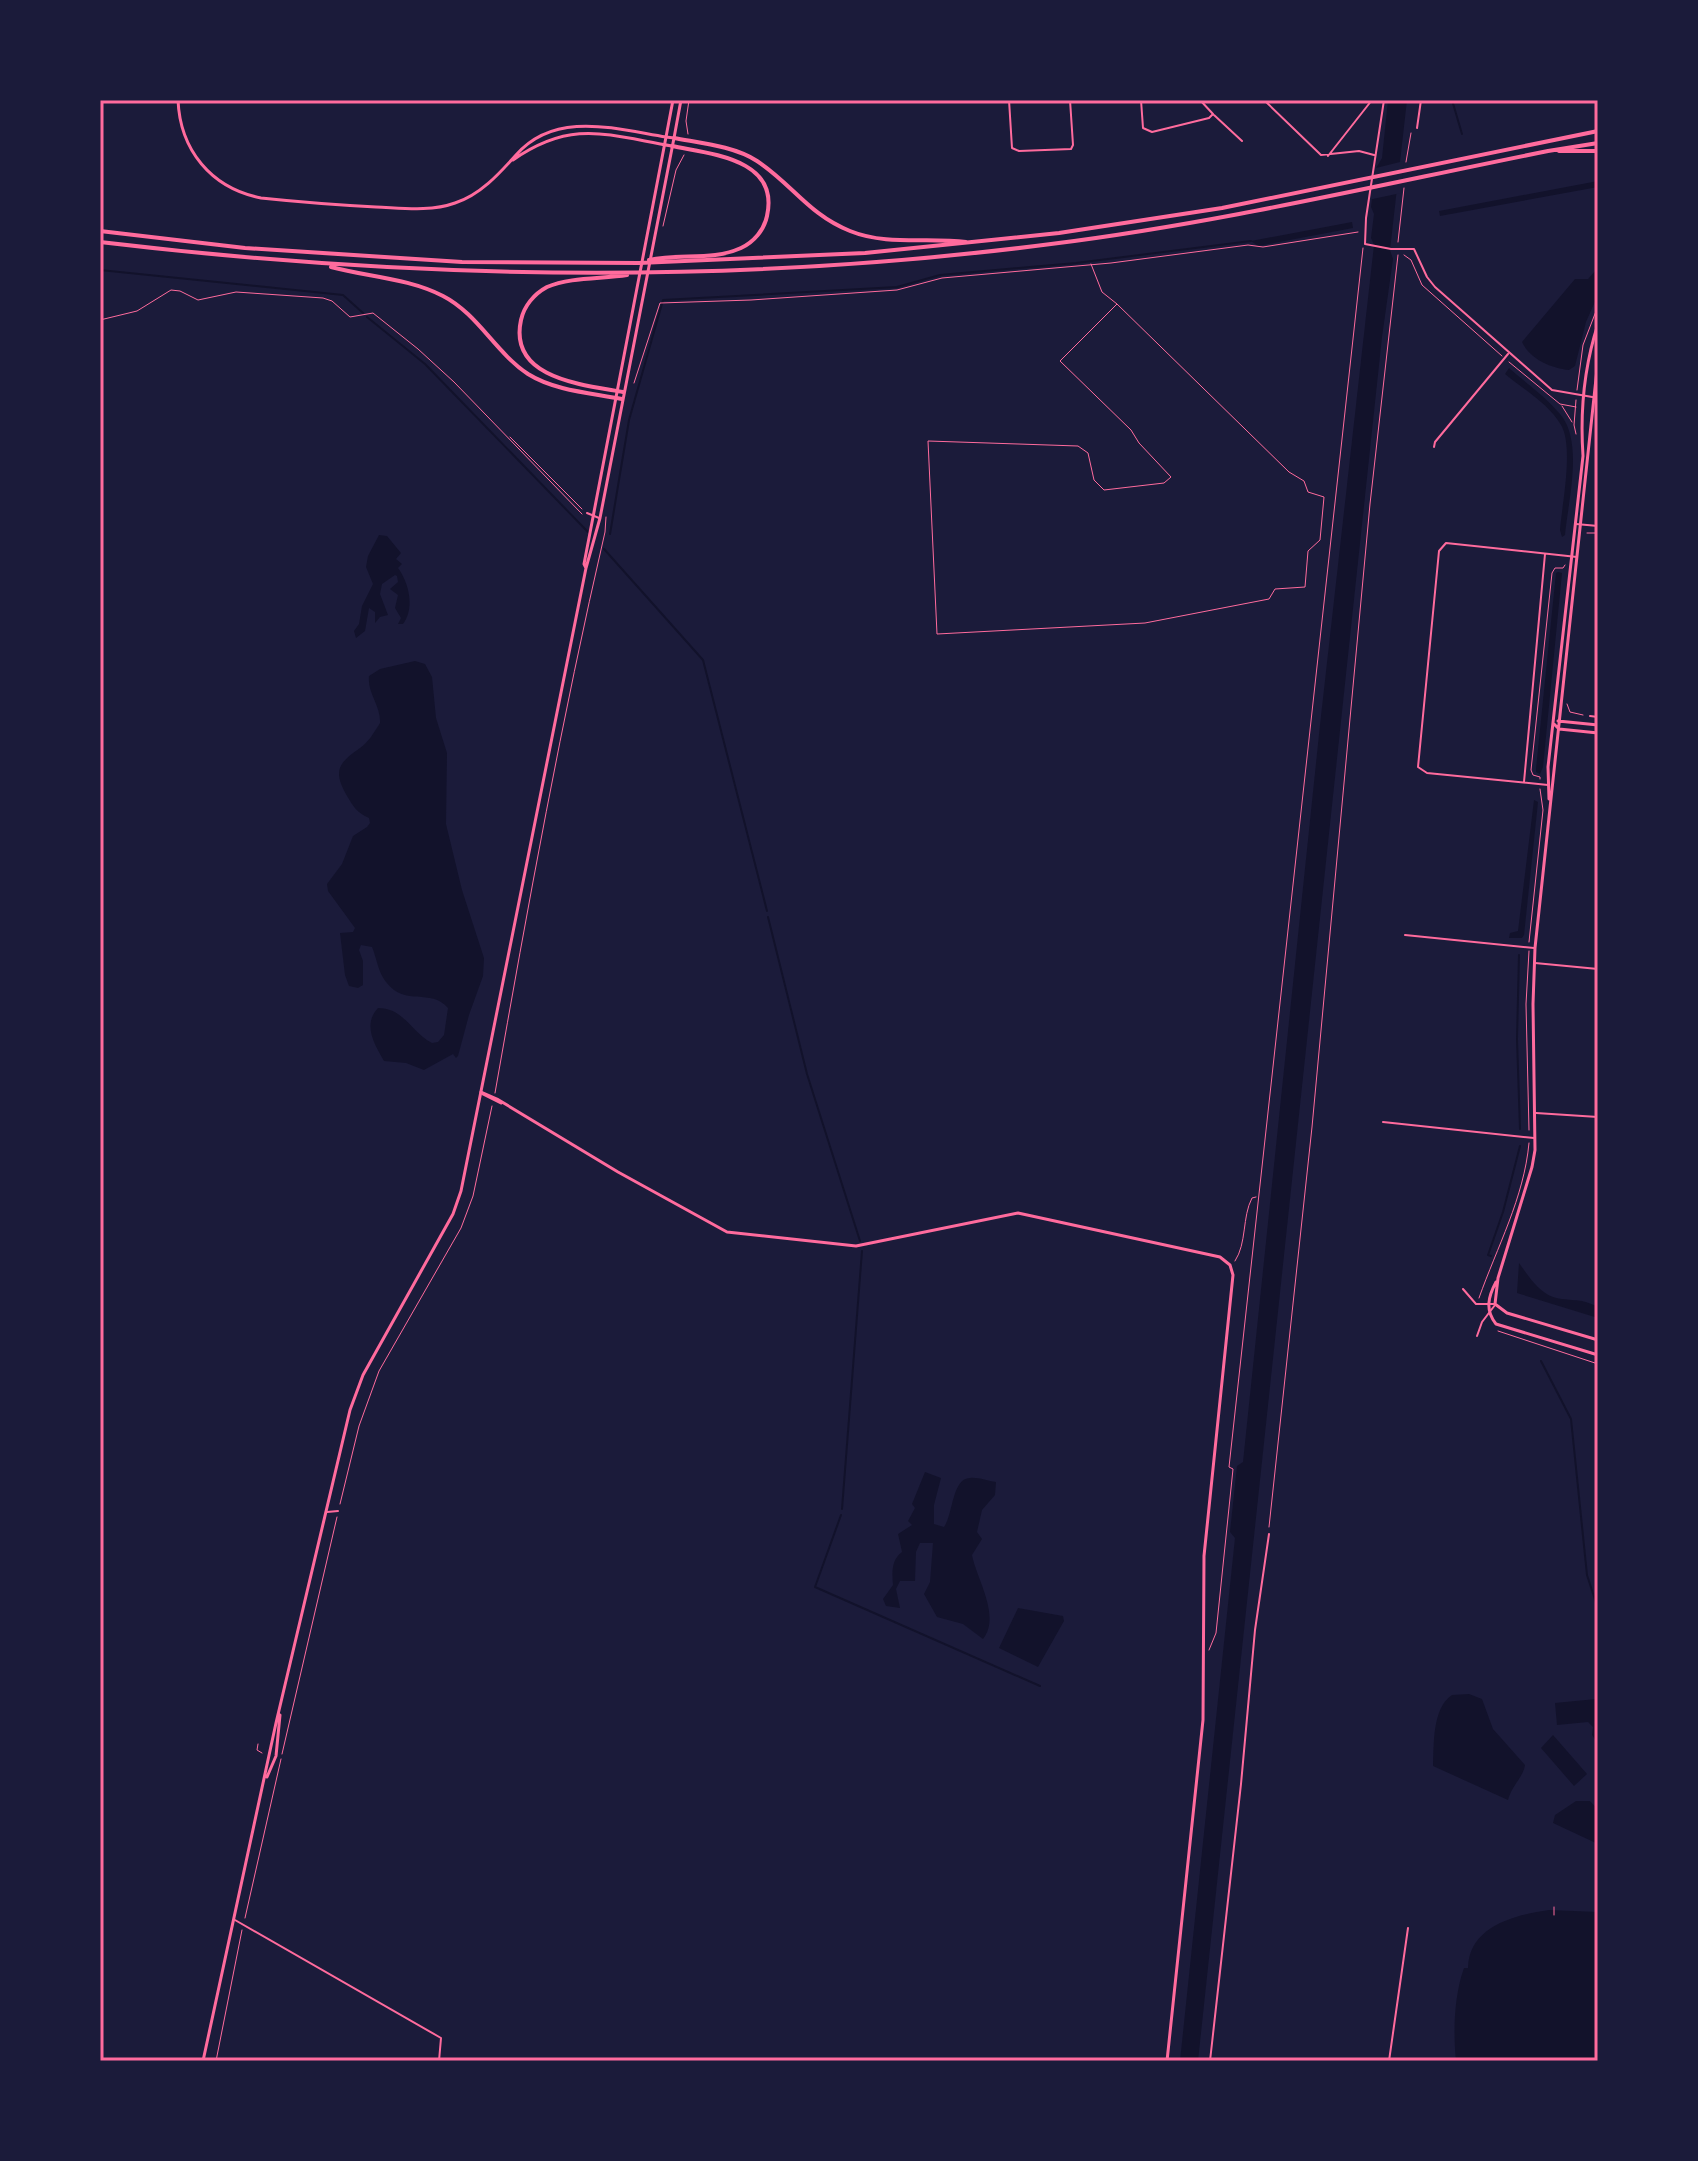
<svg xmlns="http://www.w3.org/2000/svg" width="1698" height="2161" font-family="Barlow,sans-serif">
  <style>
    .water { fill: #12122b }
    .pier { fill: #1b1b3a }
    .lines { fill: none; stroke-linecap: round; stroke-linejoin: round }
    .stream { stroke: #12122b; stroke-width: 2 }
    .path { stroke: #ff6b9d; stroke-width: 1 }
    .minor { stroke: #ff6b9d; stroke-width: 2 }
    .tertiary { stroke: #ff6b9d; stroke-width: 3 }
    .secondary { stroke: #ff6b9d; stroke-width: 3 }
    .motorway { stroke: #ff6b9d; stroke-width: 4 }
    .neatline { fill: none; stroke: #ff6b9d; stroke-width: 3 }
  </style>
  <rect width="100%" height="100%" fill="#1b1b3a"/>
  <path class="water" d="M1388,100h19l-17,150 3,9 -11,78 -184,1724h-18l55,-523 -5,-6 7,-66 6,-4 77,-737 54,-480 -3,-7 3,-24 -3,-7 4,-37 7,-12z
    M1598,181v6l-158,29 -1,-5z
    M1352,222l1,6 -95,18 -7,-5z
    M1598,251v44l-12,27 -11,44 -6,4c-18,-2 -39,-11 -47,-28l53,-63h13l8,-9v-16z
    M1509,368c17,15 37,29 51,46 24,28 8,87 5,121l-3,2 -2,-7c2,-26 14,-83 1,-105 -12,-21 -38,-36 -56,-51z
    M379,535l8,1 14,17 -5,6 6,5 -4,4c11,15 17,40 5,56h-5l3,-6 -6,-10 3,-13 -8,-6 8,-7 -1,-6 -2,-1 -13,9 -2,10 8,21 -8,2 -5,6v-11l-6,-4 -4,23 -9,7 -2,-7 5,-7 3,-18 11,-22 -7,-17 2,-11z
    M1558,572l4,1 -19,194 -3,7 -4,-2v-3l20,-196z
    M415,661l10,3 7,13 4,41 11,35 -1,71 16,66 22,68 -1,18 -14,39 -11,41 -2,2 -3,-4 -29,16 -18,-7 -22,-2c-9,-16 -22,-36 -6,-53 26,0 33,24 54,35l6,-1 6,-7 4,-27c-18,-21 -42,0 -62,-26 -8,-10 -9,-23 -14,-35l-11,-2 -2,5 4,11v24l-5,3 -9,-2 -4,-11 -5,-42 13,-1 2,-4 -27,-37 -1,-7 15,-20 11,-28 14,-9 3,-4 -1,-5c-12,-5 -16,-12 -22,-22 -15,-26 -8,-33 13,-48 8,-5 15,-17 20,-25 1,-17 -13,-30 -11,-47l11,-7z
    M1534,800l4,2 -14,133 -2,3h-13l1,-5 8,-2z
    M1519,1263c11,15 22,34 43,36 16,2 20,0 36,8v11l-81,-25z
    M925,1472l16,6 -7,27v19l10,3c9,-12 8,-49 26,-49 8,-1 18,3 26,4l-1,13 -13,15 -5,22 5,7 -10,16c5,25 29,61 11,84l-20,-15 -26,-7 -13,-23 6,-12 3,-39h-13l-4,9 -1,29h-15l-4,8 4,19 -14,-2 -3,-7 10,-14c-1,-12 -2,-25 9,-33l-4,-18 14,-9 -4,-4 7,-13 -3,-4z
    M1018,1608l45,8 1,5 -26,46 -39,-19z
    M1469,1694l13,5 11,30 32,36c-1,11 -13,20 -17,35l-75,-34c1,-21 -1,-58 19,-71z
    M1596,1699l2,21 -4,2 4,3v19l-6,-9 1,-8 -5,-5 -31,3 -2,-22z
    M1553,1735l34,39 -13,12 -33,-38z
    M1576,1801h14l8,9v34l-45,-21 2,-8z
    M1549,1910l49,2v149h-142c-3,-29 -2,-65 8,-93h4c1,-42 47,-53 81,-58z"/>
  <path class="pier" d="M1404,161l-3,32 -33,7 4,-31z"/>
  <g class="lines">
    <path class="stream" d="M1452,100l10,34
      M100,270l243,25 20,18
      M367,317l58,47 163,168
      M610,534l19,-114 34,-120 234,-13 43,-12 136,-12 175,-22
      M604,549l99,111 64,251
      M768,917l39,157 53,167
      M1519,955l-2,84 3,90
      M1491,1256l-3,-1 15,-43 17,-66
      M1541,1361l30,58 16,156 11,34
      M842,1509l20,-258
      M841,1515l-26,72 225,99"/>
    <path class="path" d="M688,134l-2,-13 3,-21
      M1406,162l5,-29
      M663,226l13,-56 8,-15
      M1398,242l6,-54
      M1404,255l7,5 11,25 80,71
      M1091,264l11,28 15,12 -57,57 71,69 8,13 32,34 -7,6 -60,7 -10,-10 -6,-27 -10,-7 -150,-5 9,193 208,-11 124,-24 6,-10 30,-2 3,-36 12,-11 4,-43 -16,-5 -4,-11 -15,-9 -172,-168
      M100,320l37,-9 34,-21 9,1 18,9 38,-8 87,6 9,3 18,16 23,-4 45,36 36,33 128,132
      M1509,362l51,42 16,3
      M634,383l26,-80 91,-3 146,-10 45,-12 169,-15 137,-18 15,2 95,-15
      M1577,390l6,-45 15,-39
      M1562,406l10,16
      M1576,434l-2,-9 2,-25
      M510,437l72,72
      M1587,533h11
      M1567,704l3,8 13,3
      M1540,779v-2l-7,-2 -2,-5 21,-197 3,-5h8l2,-3
      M1529,942l14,-132 -3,-21
      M1529,951l-3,53 3,126
      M495,1093c33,-188 67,-375 110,-561l1,-15
      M1235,1261c12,-18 7,-44 17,-63l4,-1
      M1479,1298c18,-51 45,-100 50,-155
      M1498,1331l100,33
      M340,1504l19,-78 20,-55 82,-143 12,-32 19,-90
      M1269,1527l43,-400 58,-623 28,-249
      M1209,1650l7,-17 17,-164 -4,-2 134,-1219
      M258,1744l-1,6 5,3
      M282,1754l55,-237
      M1554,1907v8
      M245,1918l36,-159
      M216,2061l26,-131"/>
    <path class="minor" d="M1009,100l3,48 7,3 52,-2 2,-4 -3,-45
      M1141,100l2,28 9,4 57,-14 4,-4 -13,-14
      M1264,100l57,55 38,-4 15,4
      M1384,100l-18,118 -1,26 26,5h23l13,28 8,10 117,103 46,8
      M100,108l3,-8
      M1214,115l28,26
      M1417,128l4,-28
      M1328,156l44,-56
      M1434,447l1,-5 73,-88
      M587,513l12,5
      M1576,524l22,2
      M1590,716l8,1
      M1524,782l21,-228
      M1548,785l-121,-12 -9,-6 21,-216 7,-8 131,14
      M1405,935l129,13
      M1535,963l63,6
      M1536,1113l62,4
      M1383,1122l151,16
      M1463,1289l13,15h18
      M1477,1336l5,-14 13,-17
      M327,1512l11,-1
      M235,1920l206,118 -2,23
      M1210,2061l31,-277 14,-154 14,-96
      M1389,2061l19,-133"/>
    <path class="tertiary" d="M178,100c2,50 33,88 83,98 38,4 77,7 115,9 26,1 54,5 79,-4 25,-8 44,-29 61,-48 39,-45 100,-26 150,-18l7,-37
      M674,138l7,-38
      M513,160c59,-41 94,-25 159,-14
      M481,1092l16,7 121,73 109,60 129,14 162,-33 202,44 10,8 3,10 -29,281 -1,164 -36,341
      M483,1094l18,9"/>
    <path class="secondary" d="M1598,360l-63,588 -2,56 2,146 -3,17 -34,111 -3,26 12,9 91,27
      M1558,721l40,4
      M1554,724l5,5 39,4
      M1549,799l-1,-32 35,-311c-3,-44 1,-89 15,-132
      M1496,1282c-8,15 -11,28 0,42l102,31
      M267,1777l9,-21 4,-41
      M203,2061l73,-338 74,-313 13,-35 90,-161 8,-23 125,-623 -2,-4 82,-427 8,1 -74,380 -14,50"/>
    <path class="motorway" d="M674,138c26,5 60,8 83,23 34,22 52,54 93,70 37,15 78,6 116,11
      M1559,151h39
      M100,231l145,17 217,14 177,1 226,-10 194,-20 163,-25 376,-77
      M100,242c316,38 636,43 951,2 168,-21 332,-60 497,-93l50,-8
      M649,260c30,-7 64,1 92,-12 13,-6 23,-18 26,-32 13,-58 -58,-62 -95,-70
      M331,267c37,10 77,11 112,29 35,18 52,56 85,78 27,17 64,19 94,25
      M623,392c-39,-7 -115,-13 -102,-72 3,-14 13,-26 26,-33 23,-10 55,-8 80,-12"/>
  </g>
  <rect width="1698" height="2161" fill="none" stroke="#1b1b3a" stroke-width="204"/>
  <rect x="102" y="102" width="1494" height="1957" class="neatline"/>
</svg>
